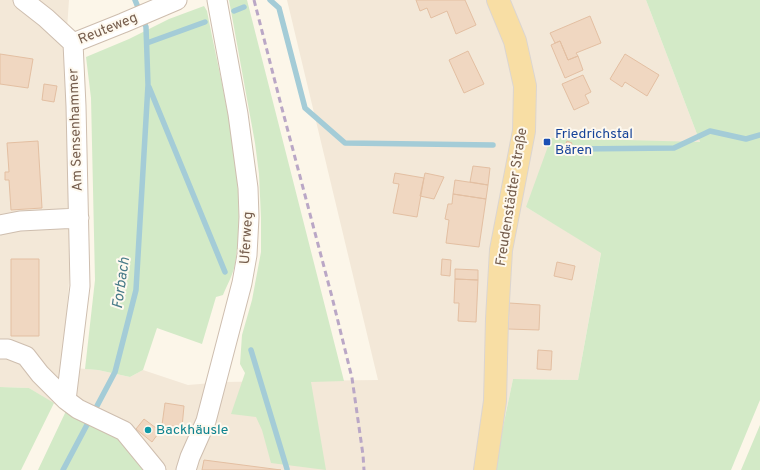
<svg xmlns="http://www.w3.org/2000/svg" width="760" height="470" font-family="Overpass,sans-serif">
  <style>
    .residential { fill: #f3e8d8 }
    .green { fill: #d3eac7 }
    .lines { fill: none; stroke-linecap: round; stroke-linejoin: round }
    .stream { stroke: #a4ccd7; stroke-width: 5.5 }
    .building { fill: #f0d7c1; stroke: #e3bfa2 }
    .minor-casing { stroke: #cebeaf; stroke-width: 21 }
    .major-casing { stroke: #dbd5d1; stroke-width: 24 }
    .minor { stroke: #fff; stroke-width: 19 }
    .major { stroke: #f8dea4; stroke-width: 22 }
    .rail { stroke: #baa7c6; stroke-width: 3; stroke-dasharray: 6 4; stroke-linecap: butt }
    .transit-dot { fill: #1a4fb4; stroke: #fef9ef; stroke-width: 1.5 }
    .culture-dot { fill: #0f9aa8; stroke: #fef9ef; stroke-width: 1.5 }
    .labels { text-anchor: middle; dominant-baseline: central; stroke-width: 4; stroke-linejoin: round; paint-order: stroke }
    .street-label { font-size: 14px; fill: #765e4d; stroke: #fef9ef }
    .transit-label { font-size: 14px; fill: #164399; stroke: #fef9ef; text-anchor: start }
    .culture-label { font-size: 14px; fill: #0d838f; stroke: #fef9ef; text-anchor: start }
    .water-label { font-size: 15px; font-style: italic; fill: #477a88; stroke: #fef9ef }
  </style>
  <rect width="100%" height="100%" fill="#fcf6e9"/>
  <path class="residential" d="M0,0h69l-4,58 8,167 -10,142 35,3 32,7 13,-7 45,15 36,-3 154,-2 -91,-380h359l54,142 -174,65 75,45 -23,128 -65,-1 -19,91h-348l-80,-59 -37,-23 -29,-1z"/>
  <path class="green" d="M229,0h18l97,381 -33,1 15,88 -55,-7 -9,-33 -6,-13 -25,-3 14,-41 -5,-9 2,-29 10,-35 9,-48v-34l-2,-44 -4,-31z
    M646,0h114v400l-29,70h-237l19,-91 65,1 23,-127 -75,-46 25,-69 149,4z
    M204,6l3,5c15,78 42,174 28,253 -2,11 -8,21 -12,31l-7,2 -14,47 -45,-16 -14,42 -13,7 -32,-7 -13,-1 10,-89 -4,-182 -5,-41 43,-18 40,-20z
    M0,387l29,1 25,15 -33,67h-21z
    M66,411l52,26 28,33h-108z
    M760,425v45h-19z"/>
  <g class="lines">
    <path class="stream" d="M270,0l9,8 26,100 40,35 148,2
      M234,11l10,-4
      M147,43l58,-21
      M149,87l76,185
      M575,149l99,-1 36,-17 36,8 14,-4
      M251,350l36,119
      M63,470l52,-98 21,-82 12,-205 -2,-58 -11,-27"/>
  </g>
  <path class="building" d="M416,0h49l11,25 -20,9 -9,-23 -16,7 -4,-10 -7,3z
    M590,16l11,27 -25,10 2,3 -10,4 -8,-19 -5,2 -5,-10z
    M560,41l8,19 10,-4 5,14 -18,8 -14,-33z
    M468,51l16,33 -20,9 -15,-33z
    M0,54l33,5 -5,29 -28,-4z
    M625,54l34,21 -12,21 -22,-14 -3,5 -12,-8z
    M583,75l8,17 -6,3 4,8 -15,7 -12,-26z
    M44,84l13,2 -3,16 -12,-2z
    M38,141l4,67 -31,2 -2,-30h-4v-8h4l-2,-29z
    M567,141l5,2 -5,11 -5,-2z
    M473,166l17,2 -2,17 -18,-3z
    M395,173l29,5 -7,39 -24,-4 6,-29 -6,-1z
    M425,173l19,4 -10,22 -14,-3z
    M455,180l33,5 -2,14 -33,-5z
    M453,194l33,5 -7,48 -33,-4 3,-23 -4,-1 3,-15h4z
    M11,259h28v77h-28z
    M442,259l9,1 -1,16 -9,-1z
    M557,262l18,4 -3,14 -18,-4z
    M455,269l23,1v10l-23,-1z
    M455,279l23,1 -2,42 -18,-1 1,-18h-5z
    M509,303l31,2 -1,25 -31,-1z
    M538,350l14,1 -1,19 -14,-1z
    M165,403l19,3 -2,21 -20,-2z
    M144,419l16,12 -8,11 -16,-13z
    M204,460l77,10h-79z"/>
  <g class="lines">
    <defs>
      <path id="minor" d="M23,0l23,18 27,25
        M73,43l50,-20 54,-23
        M0,225l20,-4 59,-3
        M0,349h8l18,7 14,18 26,26 12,9 46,22 32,39
        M66,400l14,-114 -4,-180 -3,-63
        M186,470l4,-13 16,-36 36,-138 5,-28 2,-38 -1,-29 -10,-74 -21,-114"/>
      <path id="major" d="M485,470l10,-69 2,-82 4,-69 23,-119 1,-45 -10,-45 -17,-41"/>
    </defs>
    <use href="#minor" class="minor-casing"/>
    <use href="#major" class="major-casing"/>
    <use href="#minor" class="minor"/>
    <use href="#major" class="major"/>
    <path class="rail" d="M254,0l26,101 52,196 20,81 11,77 1,15"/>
  </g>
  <rect class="transit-dot" x="543" y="138" width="8" height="8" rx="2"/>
  <circle class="culture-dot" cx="148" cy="430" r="4"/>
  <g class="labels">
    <g class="street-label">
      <text transform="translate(108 29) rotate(-22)">Reuteweg</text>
      <text transform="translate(76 130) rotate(-92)">Am Sensenhammer</text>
      <text transform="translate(512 197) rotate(-81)">Freudenstädter Straße</text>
      <text transform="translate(247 238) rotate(-86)">Uferweg</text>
    </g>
    <g class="transit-label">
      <text x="555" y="134">Friedrichstal<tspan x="555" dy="16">Bären</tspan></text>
    </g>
    <g class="culture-label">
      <text x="156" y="430">Backhäusle</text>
    </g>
    <g class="water-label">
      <text transform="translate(122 283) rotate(-82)">Forbach</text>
    </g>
  </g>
</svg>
